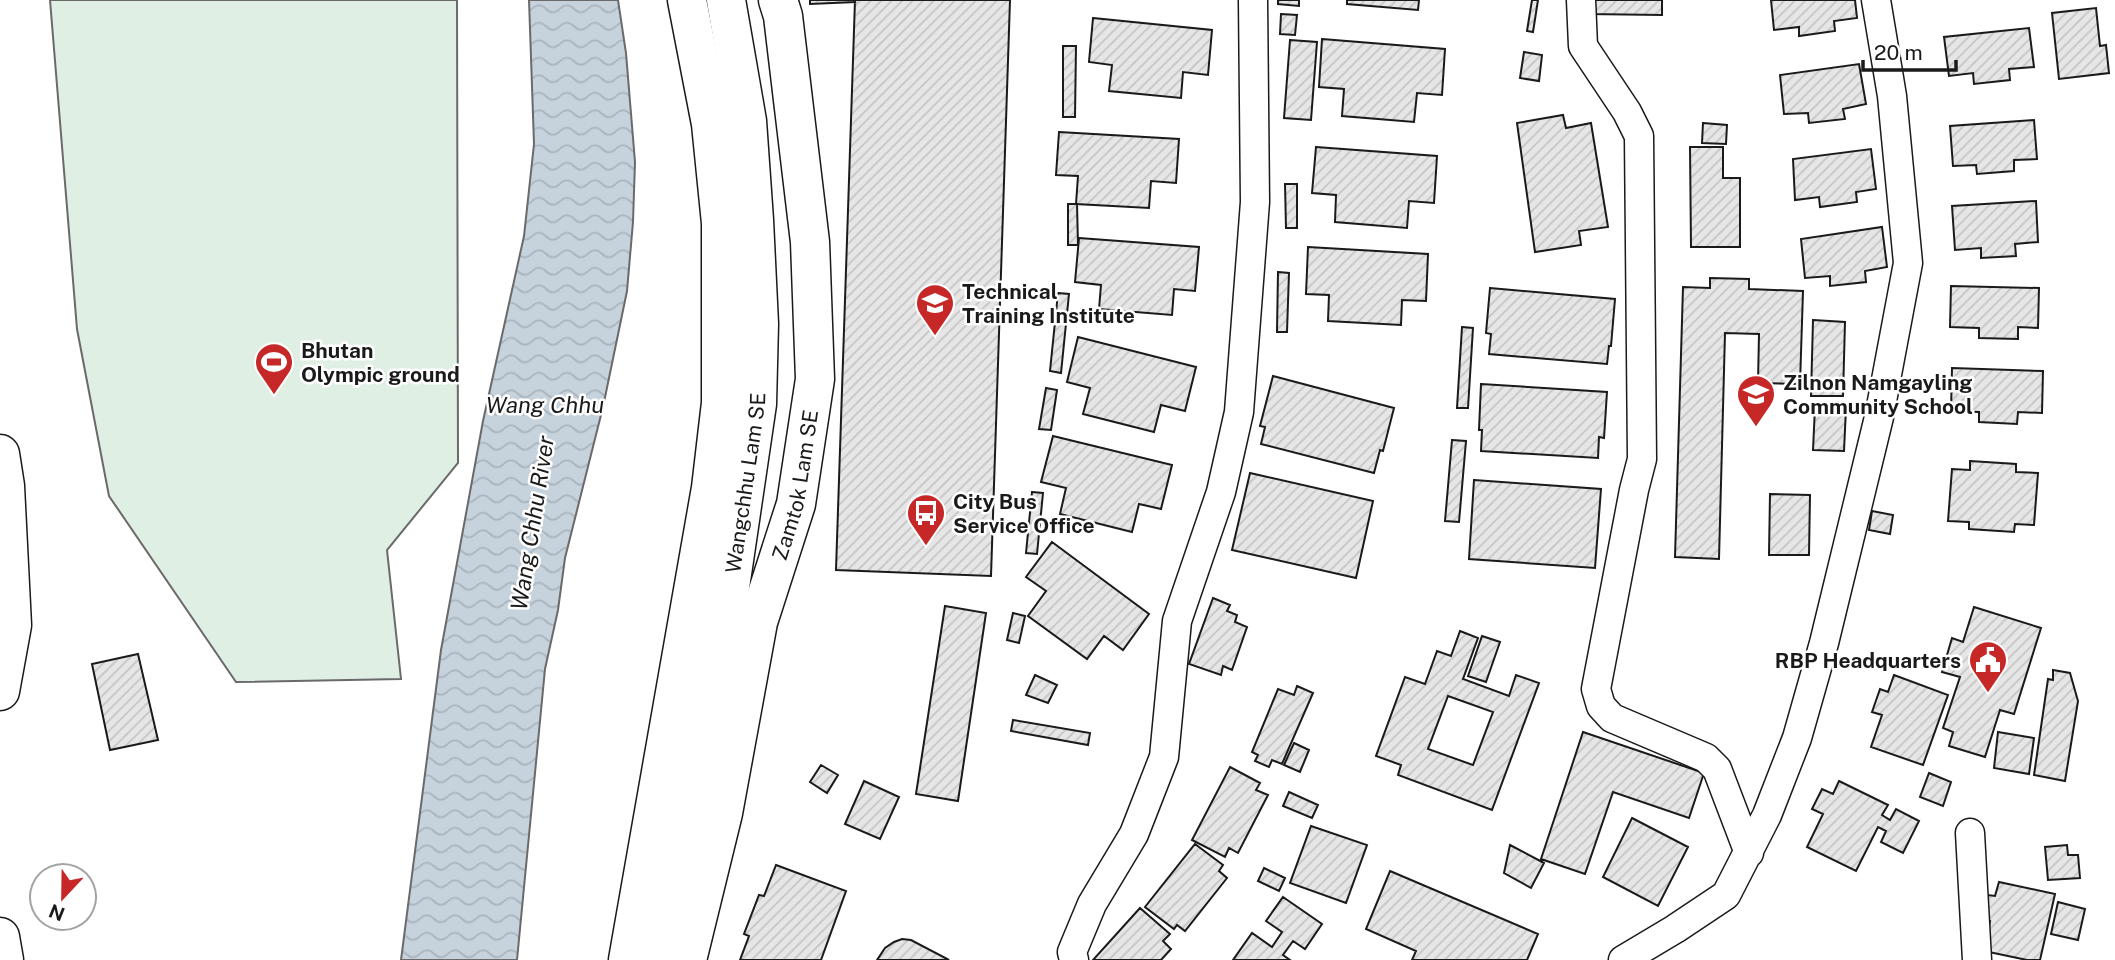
<svg xmlns="http://www.w3.org/2000/svg" width="2115" height="960" font-family="'Public Sans',sans-serif">
  <style>
    .green { fill: #e0efe3; stroke: #6a6a6a; stroke-width: 2 }
    .water { fill: url(#water-waves); stroke: #6a6a6a; stroke-width: 2 }
    .building { fill: url(#building-hatch); stroke: #1a1a1a; stroke-width: 2; fill-rule: evenodd }
    .lines { fill: none; stroke-linecap: round; stroke-linejoin: round }
    .street-casing { stroke: #1a1a1a; stroke-width: 31 }
    .secondary-casing { stroke: #1a1a1a; stroke-width: 41 }
    .primary-casing { stroke: #1a1a1a; stroke-width: 41 }
    .highway-casing { stroke: #1a1a1a; stroke-width: 41 }
    .street { stroke: #fff; stroke-width: 28 }
    .secondary { stroke: #fff; stroke-width: 38 }
    .primary { stroke: #fff; stroke-width: 38 }
    .highway { stroke: #fff; stroke-width: 38 }
    .labels { text-anchor: middle; dominant-baseline: central; stroke-width: 5; stroke-linejoin: round; paint-order: stroke }
    .poi-label { font-size: 21px; font-weight: bold; fill: #1a1a1a; stroke: #fff; text-anchor: start }
    .street-label { font-size: 21px; fill: #1a1a1a; stroke: #fff }
    .water-label { font-size: 23px; font-style: italic; fill: #1a1a1a; stroke: #fff }
  </style>
  <defs>
    <pattern id="water-waves" width="16" height="10" patternUnits="userSpaceOnUse" patternTransform="scale(1.75)"><rect width="16" height="10" fill="#c6d2dc"/><path d="M0 5q4-4 8 0t8 0" fill="none" stroke="#aab4bc"/></pattern>
    <pattern id="building-hatch" width="6" height="6" patternUnits="userSpaceOnUse" patternTransform="scale(1.75)"><rect width="6" height="6" fill="#e6e6e6"/><path d="M-1 1l2-2M0 6l6-6M5 7l2-2" fill="none" stroke="#c5c5c5"/></pattern>
  </defs>
  <rect width="100%" height="100%" fill="#fff"/>
  <path class="green" d="M50,0h407l1,463 -71,87 14,129 -165,3 -127,-186 -32,-167z"/>
  <path class="water" d="M529,0h89l8,53 9,109 -2,60 -6,69 -24,116 -38,151 -7,52 -13,59 -28,291h-116l40,-310 42,-229 41,-185 10,-92z"/>
  <path class="building" d="M810,0h44l1,2 -45,2z
    M855,0h155l-19,576 -155,-6z
    M1278,0h21v6l-21,-2z
    M1347,0h72l-1,10 -71,-6z
    M1532,0h6l-5,32 -6,-1z
    M1587,0h75v15l-75,-1z
    M1771,0h84l2,18 -23,3 1,10 -36,5v-9l-25,3z
    M2096,8l4,38 6,-1 3,28 -50,6 -7,-66z
    M1281,14l16,1 -2,20 -15,-1z
    M1093,18l119,12 -4,45 -25,-3 -2,26 -72,-7 3,-26 -23,-3z
    M2029,28l5,39 -25,2 1,11 -36,4 -1,-11 -24,3 -5,-39z
    M1322,39l123,10 -3,46 -25,-2 -3,29 -72,-6 2,-27 -25,-2z
    M1290,40l27,2 -6,78 -27,-2z
    M1063,46h13l-1,71h-12z
    M1524,52l18,3 -3,26 -19,-3z
    M1859,64l7,40 -23,5 2,10 -36,4 -1,-10 -24,1 -4,-39z
    M1563,115l3,13 25,-5 17,104 -29,4 2,14 -46,7 -18,-129z
    M2034,120l3,39 -23,1v11l-37,3 -1,-9 -23,1 -3,-40z
    M1703,123l24,2 -1,19 -24,-1z
    M1059,132l120,7 -3,44 -25,-2 -2,27 -73,-4 2,-28 -22,-1z
    M1316,147l121,9 -3,47 -25,-2 -2,27 -72,-6 1,-27 -24,-2z
    M1690,147h33v31h17v69h-49z
    M1871,149l5,40 -20,3 1,10 -37,5 -1,-10 -24,3 -2,-41z
    M1285,184h12v44h-11z
    M2036,201l2,41 -23,2 1,12 -35,2v-10l-26,2 -3,-44z
    M1068,204h9l1,41h-10z
    M1882,227l5,40 -22,4 1,11 -36,4v-10l-25,2 -4,-39z
    M1079,238l120,9 -4,44 -21,-2 -2,26 -73,-6 2,-24 -26,-3z
    M1308,247l120,7 -2,47 -24,-1 -1,25 -73,-4 1,-26 -23,-1z
    M1278,272l11,1 -2,59h-10z
    M1710,278l39,1v10l54,2 -3,93 -42,-1 1,-49 -34,-1 -6,226 -44,-2 8,-270 27,1z
    M1951,286l88,2 -1,40 -20,-1v12l-39,-1v-10l-29,-1z
    M1490,288l125,11 -4,47h-2l-2,18 -118,-10 2,-20 -5,-1z
    M1058,293l11,1 -8,79 -11,-2z
    M1813,320l32,2 -2,74h-32z
    M1462,327l11,1 -5,80h-11z
    M1078,337l118,30 -11,44 -24,-6 -7,27 -71,-18 7,-26 -23,-6z
    M1952,368l91,3 -1,42 -24,-1 -1,12 -38,-2v-10l-28,-1z
    M1273,376l121,32 -11,43 -3,-1 -6,23 -113,-29 4,-17 -5,-1z
    M1481,384l126,8 -3,46 -5,-1 -1,21 -117,-7 1,-21h-3z
    M1046,388l11,2 -6,40 -12,-1z
    M1815,407l31,1 -2,43 -31,-1z
    M1053,436l119,29 -11,44 -22,-5 -7,28 -72,-18 6,-26 -25,-6z
    M1452,440l14,1 -7,81 -14,-1z
    M1970,461l46,3v8l22,1 -4,52 -19,-1 -1,8 -45,-3v-7l-21,-1 4,-52 18,1z
    M1250,473l123,28 -17,77 -124,-28z
    M1474,480l127,9 -6,79 -126,-9z
    M1032,492l11,1 -6,61 -11,-1z
    M1770,494l40,1 -1,60h-40z
    M1872,511l21,4 -3,19 -21,-4z
    M1052,542l97,72 -26,36 -19,-14 -17,23 -59,-43 18,-25 -20,-14z
    M1213,598l17,7 -3,6 10,4 -2,7 12,5 -15,43 -9,-4 -2,9 -32,-11z
    M945,606l41,7 -28,188 -42,-7z
    M1974,607l67,21 -27,86 -14,-4 -15,47 -36,-11 4,-14 -10,-4 17,-51 -18,-5 10,-34 11,4z
    M1013,613l12,3 -6,27 -12,-3z
    M1460,631l18,7 -15,41 46,17 7,-21 23,8 -47,127 -94,-35 3,-10 -25,-9 29,-79 20,7 12,-33 14,5zM1448,696l45,16 -20,53 -45,-16z
    M1482,636l18,6 -14,40 -18,-6z
    M138,654l20,86 -48,10 -18,-86z
    M2053,670l17,3 8,28 -13,80 -31,-6 14,-96 5,1z
    M1035,675l22,10 -9,18 -22,-8z
    M1894,675l54,20 -25,70 -52,-18 11,-32 -10,-3 8,-23 8,3z
    M1297,686l16,7 -31,71 -10,-4 -3,7 -14,-6 3,-6 -6,-3 26,-63 16,6z
    M1013,720l77,13 -2,12 -77,-14z
    M1583,732l121,41 -15,45 -76,-26 -28,82 -44,-15z
    M1998,732l36,6 -5,36 -35,-6z
    M1294,743l15,7 -9,22 -16,-7z
    M821,765l17,10 -11,18 -17,-11z
    M1230,767l30,16 -4,7 12,5 -30,58 -9,-5 -4,9 -33,-17z
    M1929,773l22,9 -8,24 -23,-9z
    M864,781l35,16 -19,42 -35,-15z
    M1839,781l49,24 -6,10 8,5 6,-11 23,12 -16,32 -22,-11 5,-11 -8,-4 -22,44 -49,-24 16,-33 -11,-5 10,-20 11,5z
    M1289,792l29,13 -6,13 -29,-12z
    M1632,818l56,29 -30,59 -55,-29z
    M1311,826l56,19 -21,58 -56,-20z
    M1195,844l28,21 -4,6 8,7 -42,53 -8,-6 -3,4 -29,-22z
    M1510,845l34,18 -13,25 -27,-15z
    M2067,845l1,10h10l2,23 -32,2 -3,-33z
    M776,865l70,26 -25,69h-81l9,-24 -5,-2 15,-39 5,1z
    M1264,868l21,10 -6,13 -21,-10z
    M1390,871l148,63 -11,26h-115l4,-9 -50,-22z
    M1999,882l56,12 -15,66h-13l-43,-9 6,-30 -8,-1 6,-25 7,1z
    M1283,897l39,27 -17,25 -12,-8 -10,14 7,5h-57l19,-27 20,14 10,-15 -16,-11z
    M2058,902l27,7 -7,31 -27,-6z
    M1140,908l30,26 -7,7 8,8 -10,11h-68z
    M902,939l9,1 38,20h-72l8,-12 9,-6z"/>
  <g class="lines">
    <defs>
      <path id="street" d="M1581,0l2,46 44,66 12,24 3,323 -8,31 -38,199 5,17 11,12 94,40 11,11 32,84
        M1970,833l7,127
        M1074,960l-2,-8 20,-48 42,-70 30,-77 13,-136 44,-129 18,-80 16,-210 -2,-202
        M1623,960l52,-31 51,-34 41,-80 30,-77 27,-95 55,-226 29,-154 -16,-167 -16,-96"/>
      <g id="secondary">
        <path id="s1" d="M687,960l36,-147 35,-191 38,-118 19,-125 -5,-137 -27,-226 -5,-16"/>
      </g>
      <path id="primary" d="M0,454l5,32 7,139 -12,66
        M0,937l4,23"/>
      <g id="highway">
        <path d="M628,960l83,-472 10,-85v-180l-10,-99 -24,-124"/>
        <path id="s2" d="M659,960l70,-366 28,-190 2,-80 -5,-104 -7,-99 -21,-121"/>
      </g>
    </defs>
    <use href="#street" class="street-casing"/>
    <use href="#secondary" class="secondary-casing"/>
    <use href="#primary" class="primary-casing"/>
    <use href="#highway" class="highway-casing"/>
    <use href="#street" class="street"/>
    <use href="#secondary" class="secondary"/>
    <use href="#primary" class="primary"/>
    <use href="#highway" class="highway"/>
  </g>
  <defs>
    <symbol id="school-pin" viewBox="-11 -11 22 30"><path d="M0 17L-7.5 6A9.5 9.5 0 1 1 7.5 6Z" fill="#c62828" stroke="#fff"/><path d="M0-5L7-2L0 1L-7-2ZM-4 1L0 2.5L4 1V4Q0 6-4 4Z" fill="#fff"/></symbol>
    <symbol id="stadium-pin" viewBox="-11 -11 22 30"><path d="M0 17L-7.5 6A9.5 9.5 0 1 1 7.5 6Z" fill="#c62828" stroke="#fff"/><path d="M0-5a6.5 5 0 1 0 0 10a6.5 5 0 1 0 0-10ZM-3.5-1.8h7v3.6h-7Z" fill="#fff"/></symbol>
    <symbol id="bus-pin" viewBox="-11 -11 22 30"><path d="M0 17L-7.5 6A9.5 9.5 0 1 1 7.5 6Z" fill="#c62828" stroke="#fff"/><path d="M-5-6H5V4H4V6H2V4H-2V6H-4V4H-5ZM-3.5-4V0h7V-4ZM-3.5 1.2v1.5H-2V1.2ZM2 1.2v1.5H3.5V1.2Z" fill="#fff"/></symbol>
    <symbol id="civic-pin" viewBox="-11 -11 22 30"><path d="M0 17L-7.5 6A9.5 9.5 0 1 1 7.5 6Z" fill="#c62828" stroke="#fff"/><path d="M-.6-6.5H3V-4.5H.6V-3L4-1V1h2V6H-6V1h2V-1L-.6-3ZM-1.2 2.5V6h2.4V2.5Z" fill="#fff"/></symbol>
  </defs>
  <g fill-rule="evenodd">
    <use href="#school-pin" x="913" y="281" width="44" height="60"/>
    <use href="#stadium-pin" x="252" y="340" width="44" height="60"/>
    <use href="#school-pin" x="1734" y="372" width="44" height="60"/>
    <use href="#bus-pin" x="904" y="491" width="44" height="60"/>
    <use href="#civic-pin" x="1966" y="638" width="44" height="60"/>
  </g>
  <g class="labels">
    <g class="poi-label">
      <text x="962" y="291">Technical<tspan x="962" dy="24">Training Institute</tspan></text>
      <text x="301" y="350">Bhutan<tspan x="301" dy="24">Olympic ground</tspan></text>
      <text x="1783" y="382">Zilnon Namgayling<tspan x="1783" dy="24">Community School</tspan></text>
      <text x="953" y="501">City Bus<tspan x="953" dy="24">Service Office</tspan></text>
      <text x="1961" y="660" text-anchor="end">RBP Headquarters</text>
    </g>
    <g class="street-label">
      <text stroke="none"><textPath href="#s2" startOffset="485">Wangchhu Lam SE</textPath></text>
      <text stroke="none"><textPath href="#s1" startOffset="488">Zamtok Lam SE</textPath></text>
    </g>
    <g class="water-label">
      <text x="545" y="404">Wang Chhu</text>
      <text transform="translate(532 523) rotate(-81)">Wang Chhu River</text>
    </g>
  </g>
  <g transform="translate(63 897) rotate(202)"><circle r="33" fill="#ffffff" stroke="#a3a3a3" stroke-width="2"/>
  <path d="M0-5L12 26L0 18L-12 26Z" fill="#c62828"/>
  <text y="-10" font-size="19" font-weight="bold" text-anchor="middle" fill="#1a1a1a">N</text>
  </g>
  <path d="M1863 60v10h93v-10" fill="none" stroke="#1a1a1a" stroke-width="3.5"/>
  <text x="1874" y="60" font-size="21" fill="#1a1a1a" stroke="#ffffff" stroke-width="5" paint-order="stroke">20 m</text>
</svg>
